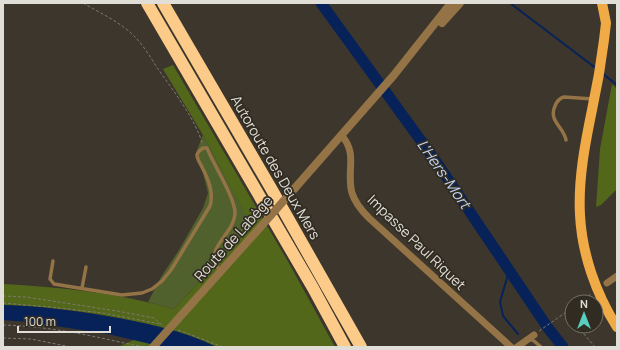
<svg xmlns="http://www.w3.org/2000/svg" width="620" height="350" font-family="Manrope,sans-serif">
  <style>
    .green { fill: #51612d }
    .forest { fill: #526719 }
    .water { fill: #072259 }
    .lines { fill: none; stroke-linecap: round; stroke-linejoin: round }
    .stream { stroke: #072259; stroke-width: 2 }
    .river { stroke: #072259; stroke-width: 11 }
    .path { stroke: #7e7970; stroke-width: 1; stroke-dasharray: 3 2; stroke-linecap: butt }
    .service { stroke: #947346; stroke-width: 3.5 }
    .minor { stroke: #947346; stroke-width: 7 }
    .tertiary { stroke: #947346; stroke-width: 8 }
    .primary { stroke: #f0ab46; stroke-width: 10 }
    .motorway { stroke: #fccb8a; stroke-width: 12 }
    .tertiary-bridge { stroke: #947346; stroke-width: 8 }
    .labels { text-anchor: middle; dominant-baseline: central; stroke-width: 3.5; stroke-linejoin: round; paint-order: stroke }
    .street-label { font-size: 14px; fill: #e1ded7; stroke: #312c22 }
    .water-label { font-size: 15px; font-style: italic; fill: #c0d4f7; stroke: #312c22 }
  </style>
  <rect width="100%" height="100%" fill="#3c362c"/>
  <path class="green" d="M203,135l49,90 -78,84 -26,-7 13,-25 18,-27 24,-42 5,-15 -11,-43z"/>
  <path class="forest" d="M173,65l117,200 45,82h-217l43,-19c-52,-14 -105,-21 -158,-23v-21c57,3 116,9 171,25l78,-83 -49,-91 -40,-66z
    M612,84l5,5v100l-16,16 -5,2 4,-58z"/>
  <path class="water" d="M3,305c35,1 69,5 103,11 37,6 76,14 111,31h-54l-55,-13 -79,-12 -26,-2z"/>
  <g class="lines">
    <path class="stream" d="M510,3l87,66
      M602,73l15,12
      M509,271l-9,31 3,14 15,18"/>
    <path class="river" d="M321,3l114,157 113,168 15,19"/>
    <path class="path" d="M83,3c17,10 35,18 49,31 11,10 18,23 26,35 14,20 38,51 44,74
      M3,296l23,1 91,14 37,7 8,7
      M580,302l11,-8
      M3,303l47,4 53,6 57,11
      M569,310l3,8
      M3,325c33,1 66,6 98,13 15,3 30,7 45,9
      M577,326l18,21
      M178,330l45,17
      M539,331l33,-23
      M3,338l28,1 40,8"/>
    <path class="service" d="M566,140c-2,-13 -18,-19 -11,-34 2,-5 5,-8 9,-9l29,2
      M53,261l-3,18 4,5 68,11 20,-2 10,-4 10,-8 9,-11 39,-64c4,-14 -2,-27 -8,-39 -2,-4 -5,-8 -5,-12 1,-4 3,-5 6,-7h4c6,16 29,51 28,66 -2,23 -34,34 -14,58
      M82,288l4,-21
      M529,339l5,2 7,6"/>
    <path class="minor" d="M342,136c16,18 4,36 10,57 3,10 10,18 17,25l142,129
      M607,283l10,-7
      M517,347l17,-12"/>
    <path class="tertiary" d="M442,23l18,-20
      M295,188l99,-113 57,-72
      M178,319l78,-87"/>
    <path class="primary" d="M602,3l4,20 -2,17c-3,24 -7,47 -12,70 -7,34 -14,70 -12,105 2,39 16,79 37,112"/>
    <path class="motorway" d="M147,3l166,285 32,59
      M163,3l109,187 89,157"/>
    <path class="tertiary-bridge" d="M256,232l39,-44
      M153,347l25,-28"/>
  </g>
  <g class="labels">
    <g class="street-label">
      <text transform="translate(276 167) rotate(60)">Autoroute des Deux Mers</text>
      <text transform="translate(233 238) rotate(-48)">Route de Labège</text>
      <text transform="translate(417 242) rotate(44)">Impasse Paul Riquet</text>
    </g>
    <g class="water-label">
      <text transform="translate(444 174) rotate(55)">L'Hers-Mort</text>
    </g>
  </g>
  <rect width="620" height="350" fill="none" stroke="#e1ded7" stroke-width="8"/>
  <g transform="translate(584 314)"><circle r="19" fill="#312c22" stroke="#77736a"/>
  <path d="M0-3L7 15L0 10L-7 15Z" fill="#58cebf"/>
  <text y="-6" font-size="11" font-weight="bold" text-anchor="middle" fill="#e1ded7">N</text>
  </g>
  <path d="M18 326v6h92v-6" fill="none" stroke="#e1ded7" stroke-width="2"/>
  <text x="24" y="326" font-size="12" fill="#e1ded7" stroke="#312c22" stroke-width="3" paint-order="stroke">100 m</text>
</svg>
